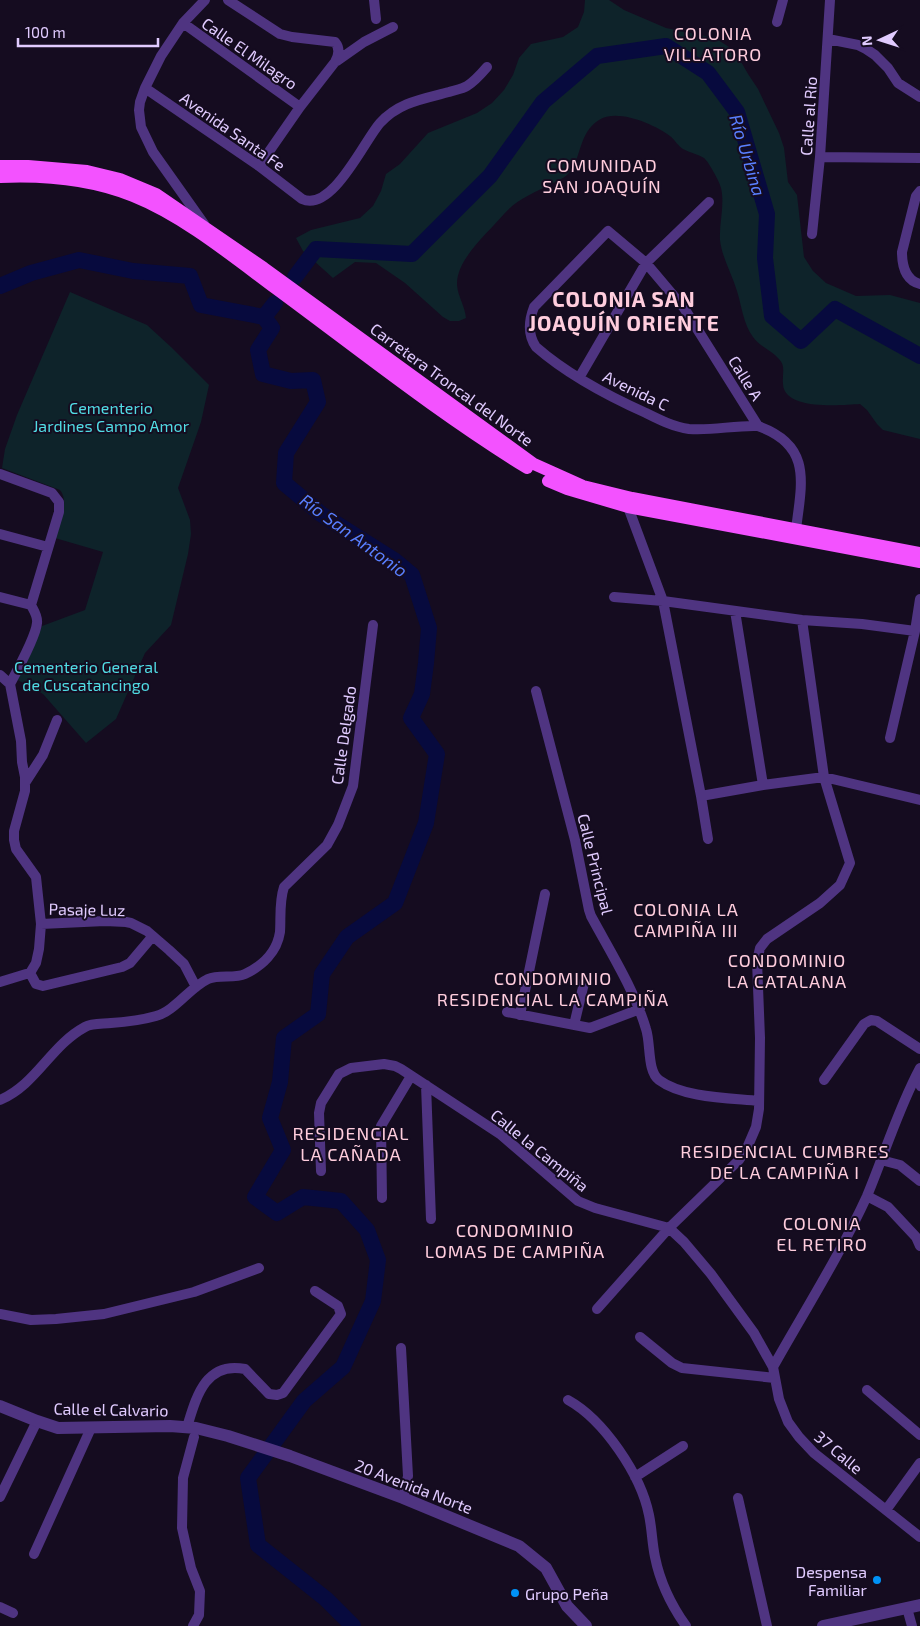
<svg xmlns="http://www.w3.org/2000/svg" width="920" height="1626" font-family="'Exo 2',sans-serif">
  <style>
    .green { fill: #0e232a }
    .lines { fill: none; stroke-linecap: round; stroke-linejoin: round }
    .river { stroke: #070a3e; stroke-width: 16 }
    .pedestrian { stroke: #4f3481; stroke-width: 8 }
    .minor { stroke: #4f3481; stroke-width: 10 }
    .tertiary { stroke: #4f3481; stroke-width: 12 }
    .primary { stroke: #f352ff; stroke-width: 12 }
    .poi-dot { fill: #0092f6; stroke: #150c20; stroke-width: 2 }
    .labels { text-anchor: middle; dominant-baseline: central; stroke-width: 4; stroke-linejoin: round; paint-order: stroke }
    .street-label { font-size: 16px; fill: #e1cbff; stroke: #150c20 }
    .park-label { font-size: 16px; fill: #51dce4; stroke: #150c20 }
    .poi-label { font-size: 16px; fill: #e1cbff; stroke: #150c20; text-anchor: end }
    .neighbourhood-label { font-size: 18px; letter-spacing: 1px; fill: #ffcddd; stroke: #150c20 }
    .water-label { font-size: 18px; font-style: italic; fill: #597fff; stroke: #150c20 }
    .district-label { font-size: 21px; font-weight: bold; letter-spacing: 1px; fill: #ffcddd; stroke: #150c20 }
  </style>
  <rect width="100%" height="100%" fill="#150c20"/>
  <path class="green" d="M585,0h24l15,10 42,18 49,10 14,9 11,13 8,14 10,15 21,44 5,15 4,34 9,13 7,62 9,14 13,12 30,13 34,-1 30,8v136l-37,-9 -6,-6 -10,-14 -7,-6c-18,1 -76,7 -77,-20 -1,-10 3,-18 -4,-25 -8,-9 -19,-12 -26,-22 -10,-14 -11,-30 -16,-46 -5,-17 -15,-33 -17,-51 -1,-17 5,-35 1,-52 -1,-6 -13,-27 -17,-30 -6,-4 -14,-5 -21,-9 -5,-3 -8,-9 -13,-13 -16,-12 -53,-28 -71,-16 -21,13 -17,39 -31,54 -5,5 -11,7 -17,10 -17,9 -34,15 -47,30 -16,19 -48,45 -47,71 1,12 8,21 9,33l-7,3h-9l-7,-4 -38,-34 -29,-20 -21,-1 -22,16 -30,-27 -7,-13 15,-8 49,-12 13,-12 8,-15 5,-17 14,-10 28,-31 49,-20 15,-10 12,-13 9,-15 6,-17 12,-14 32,-7 15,-10 6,-15z
    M70,292l77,33 24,22 38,38 -8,37 -23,66 12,32 1,14 -3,20 -17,71 -26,28 -29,66 -30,24 -43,-49 -27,-15 26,-53 43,-16 18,-58 -48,-14c4,-14 15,-36 5,-48l-58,-22 3,-19 12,-34z"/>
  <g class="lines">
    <path class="river" d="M295,277l21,-28 96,5 78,-78 53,-74 54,-46 69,-10 42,27 29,39 30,102 -2,44 7,58 29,25 34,-32 85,47
      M0,286l31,-13 48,-13 54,11 57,5 11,29 63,12
      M264,317l8,11 -14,22 5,24 28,7 22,-1 5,22 -32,51 -2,30 37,31 73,46 18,15 17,53 -3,35 -4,31 -11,24 26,36 -11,69 -31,80 -48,34 -25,37 -4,40 -34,24 -4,44 -10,36 13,32 -28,47 22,16 26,-16 38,4 26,29 11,30 -5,41 -30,66 -39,34 -56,77 10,67 68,54 27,27
      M264,317l11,-14"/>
    <path class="pedestrian" d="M915,1077l5,10"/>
    <path class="minor" d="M228,0l52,34 12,3 43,5c5,6 4,13 0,20l-35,45 -41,59
      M374,0l2,19
      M777,22l6,-22
      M183,23l117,84
      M828,39l30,6 8,4 9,6 13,13 10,15 22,14
      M337,61l27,-19 29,-15
      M145,88l114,78 43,33c30,14 62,-58 78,-76 19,-21 43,-24 69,-31 6,-2 13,-3 18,-6 8,-5 14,-12 20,-19
      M820,157l100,1
      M920,191l-4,5 -14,56c0,13 3,28 18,32
      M204,224l-51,-72 -12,-25 -2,-17 1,-8 5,-14 16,-32 22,-33 22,-23
      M812,234l8,-77 10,-157
      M579,378l67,-115 63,-61
      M758,426c-23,-1 -46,5 -69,3 -15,-2 -29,-9 -43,-16 -38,-17 -78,-38 -110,-66 -9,-13 -7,-27 -2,-40l74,-76 38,32 38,45 74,118c54,19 44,56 38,103
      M0,474l52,19 7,9v10l-28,93c3,6 7,11 6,18 -1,13 -20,48 -27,61
      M628,507l35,94 38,195 7,43
      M0,534l48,13
      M0,597l31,8
      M614,597l49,4 139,19 60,4 53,7
      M735,611l28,174
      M0,675l10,9 11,57 1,21 3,15v14l-11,40v9l2,9 20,28 5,47 -2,25 -3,14 -6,10 -4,1 -26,8
      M536,691l39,149 14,70 2,6c20,37 43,73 55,113 5,15 1,42 13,51 24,18 71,18 100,21
      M890,738l25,-107 5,-32
      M25,783l18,-28 14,-35
      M701,796l62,-11 61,-8 96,23
      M41,924l64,-3 21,1 5,1 16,8 22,19 15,14 12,23
      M30,973l6,11 7,2 79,-19 8,-4 22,-26
      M507,1012l83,16 50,-19
      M520,1015l25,-121
      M574,1025l11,-46
      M824,1080l40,-56 7,-4 6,1 43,28
      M426,1085l5,134
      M0,1100c37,-16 50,-54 85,-73 7,-4 18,-3 26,-4 15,-1 31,-3 45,-7 19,-5 33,-28 52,-37 11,-5 26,0 37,-5 17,-8 32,-22 35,-42 1,-15 -1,-30 4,-45l43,-42 11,-20 15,-39 20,-161
      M881,1160l19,5 20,16
      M321,1171l-2,-58 2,-10 18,-29 12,-6 33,-4 11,2 6,3 99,65 78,67 17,7 74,20 15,14 27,32 43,59 19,34 6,32 9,23 11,15 15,16 106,84
      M867,1196l21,11 28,30 4,9
      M382,1198l-1,-72 30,-50
      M597,1309l72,-81 70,-68 8,-12 9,-21 3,-18 1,-71 -3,-77 3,-13 7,-9 53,-36 20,-18 10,-22 -26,-86 -22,-157
      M0,1314l31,6 25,-1 48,-5 90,-22 65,-24
      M640,1337l32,26 10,5 93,10
      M401,1348l7,128 -5,22
      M773,1367c32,-57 67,-112 94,-171 18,-43 31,-87 53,-128
      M867,1390l53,45
      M568,1400c36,20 73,75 81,115 3,14 3,28 6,42 5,25 16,48 31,69
      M187,1427c9,-29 18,-66 58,-58l24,25 8,1 6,-2 58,-79 -3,-8 -23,-15
      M635,1477l48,-31
      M0,1497l37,-76
      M738,1498l29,128
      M886,1510l34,-47
      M34,1554l57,-126
      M0,1607l13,6
      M907,1608l5,18
      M193,1626l6,-11 1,-24 -9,-23 -9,-40 1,-50 11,-41"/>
    <path class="tertiary" d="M0,1406l37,15 21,7 112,-2 26,2 32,8 62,20 113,42 116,48 27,22 21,38 19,20
      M823,1626l97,-21"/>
    <path class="primary" d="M0,166h28l59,5 33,8 36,15 108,74 270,196 49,22 49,12 288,55
      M0,177c45,-2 91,2 133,19 50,20 99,60 142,92 83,61 164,126 252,180
      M548,481l19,8 61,18 292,55"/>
  </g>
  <g class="poi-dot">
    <circle cx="877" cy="1580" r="5"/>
    <circle cx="515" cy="1593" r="5"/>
  </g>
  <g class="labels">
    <g class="street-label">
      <text transform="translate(250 53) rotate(35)">Calle El Milagro</text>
      <text transform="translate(808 116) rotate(-86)">Calle al Rio</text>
      <text transform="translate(233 131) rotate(35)">Avenida Santa Fe</text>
      <text transform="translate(746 378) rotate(58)">Calle A</text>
      <text transform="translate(452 384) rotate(36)">Carretera Troncal del Norte</text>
      <text transform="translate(636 390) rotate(26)">Avenida C</text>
      <text transform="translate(343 735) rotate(-82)">Calle Delgado</text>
      <text transform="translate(596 864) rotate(76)">Calle Principal</text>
      <text transform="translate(87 909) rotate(1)">Pasaje Luz</text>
      <text transform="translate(540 1150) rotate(39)">Calle la Campiña</text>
      <text transform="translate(111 1409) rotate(1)">Calle el Calvario</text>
      <text transform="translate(839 1452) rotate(40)">37 Calle</text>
      <text transform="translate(414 1486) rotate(21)">20 Avenida Norte</text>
    </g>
    <g class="park-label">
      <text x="111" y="407">Cementerio<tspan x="111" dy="18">Jardines Campo Amor</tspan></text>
      <text x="86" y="666">Cementerio General<tspan x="86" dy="18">de Cuscatancingo</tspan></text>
    </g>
    <g class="poi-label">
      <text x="867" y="1571">Despensa<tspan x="867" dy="18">Familiar</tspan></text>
      <text x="525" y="1593" text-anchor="start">Grupo Peña</text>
    </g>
    <g class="neighbourhood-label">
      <text x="713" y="33">COLONIA<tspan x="713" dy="21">VILLATORO</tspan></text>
      <text x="602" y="165">COMUNIDAD<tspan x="602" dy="21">SAN JOAQUÍN</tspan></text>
      <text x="686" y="909">COLONIA LA<tspan x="686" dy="21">CAMPIÑA III</tspan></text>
      <text x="787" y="960">CONDOMINIO<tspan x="787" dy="21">LA CATALANA</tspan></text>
      <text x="553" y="978">CONDOMINIO<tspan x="553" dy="21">RESIDENCIAL LA CAMPIÑA</tspan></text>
      <text x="351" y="1133">RESIDENCIAL<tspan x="351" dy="21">LA CAÑADA</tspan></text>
      <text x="785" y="1151">RESIDENCIAL CUMBRES<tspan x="785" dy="21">DE LA CAMPIÑA I</tspan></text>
      <text x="822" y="1223">COLONIA<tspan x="822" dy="21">EL RETIRO</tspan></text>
      <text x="515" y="1230">CONDOMINIO<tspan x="515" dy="21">LOMAS DE CAMPIÑA</tspan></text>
    </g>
    <g class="water-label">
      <text transform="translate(748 155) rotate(73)">Río Urbina</text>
      <text transform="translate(354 535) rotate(36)">Río San Antonio</text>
    </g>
    <g class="district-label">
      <text x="624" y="298">COLONIA SAN<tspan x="624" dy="24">JOAQUÍN ORIENTE</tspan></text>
    </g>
  </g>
  <g transform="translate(880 40) rotate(266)" stroke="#150c20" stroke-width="4" paint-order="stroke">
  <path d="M0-4L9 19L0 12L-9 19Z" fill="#e1cbff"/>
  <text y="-8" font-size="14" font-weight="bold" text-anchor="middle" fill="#e1cbff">N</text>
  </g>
  <path d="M18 38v8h140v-8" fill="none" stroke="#e1cbff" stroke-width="2.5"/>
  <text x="25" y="38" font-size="15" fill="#e1cbff" stroke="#150c20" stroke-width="4" paint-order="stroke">100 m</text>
</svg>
